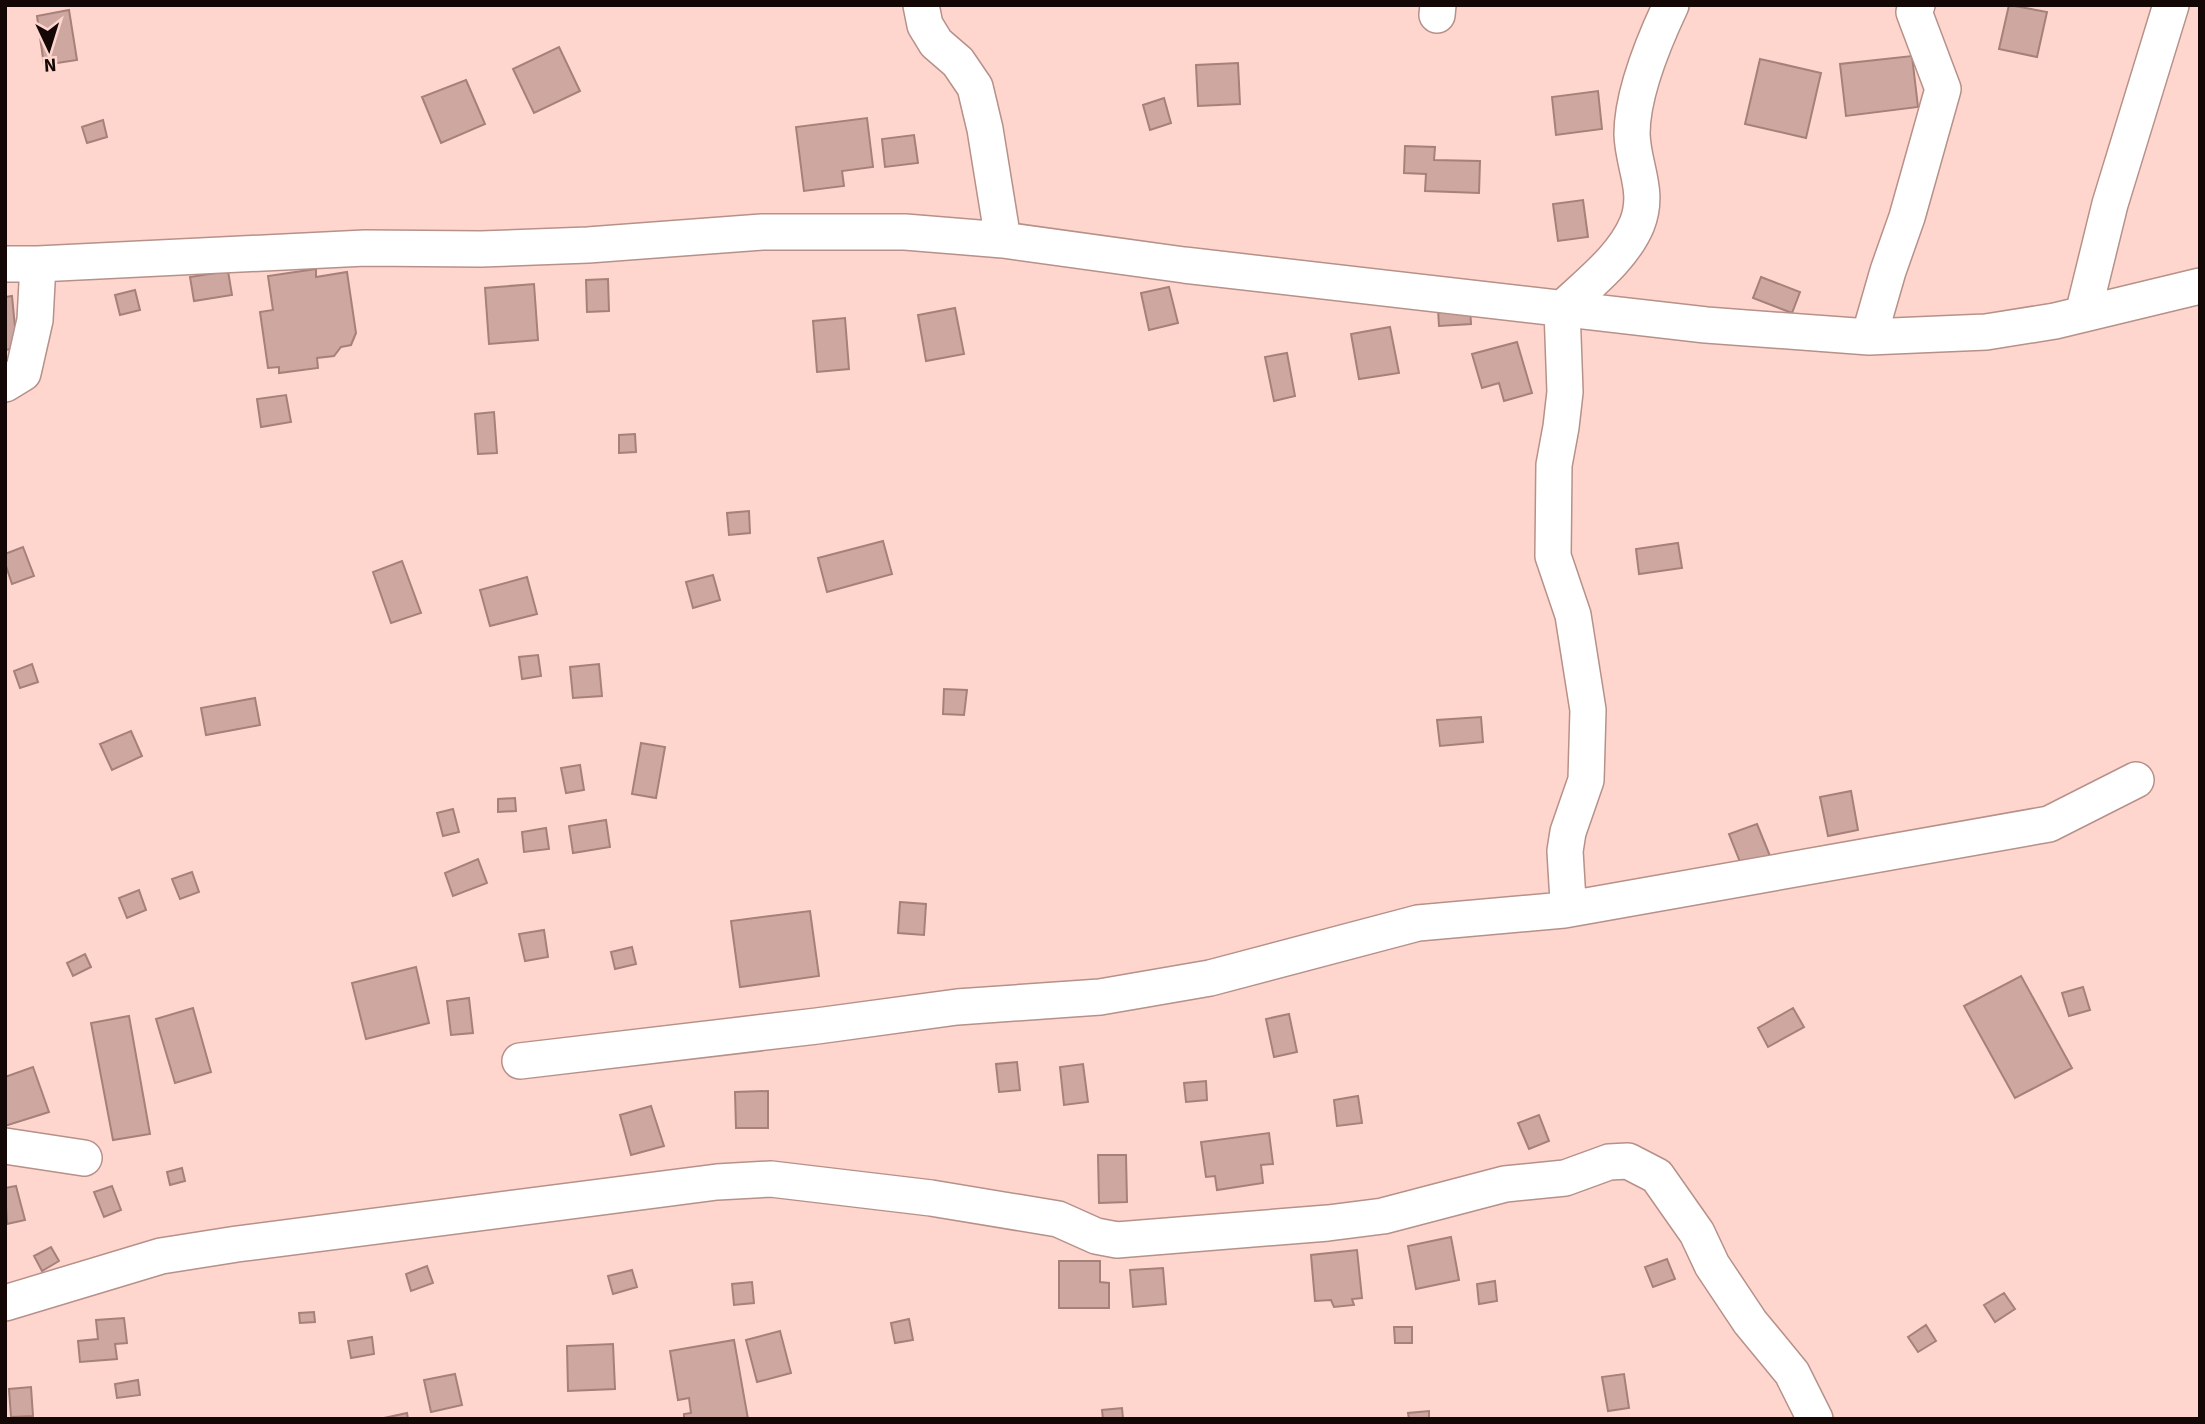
<svg xmlns="http://www.w3.org/2000/svg" width="2205" height="1424" font-family="'Source Sans 3',sans-serif">
  <style>
    .building { fill: #cea8a0; stroke: #a5817a; stroke-width: 2 }
    .lines { fill: none; stroke-linecap: round; stroke-linejoin: round }
    .minor-casing { stroke: #b69189; stroke-width: 38 }
    .minor { stroke: #fff; stroke-width: 35 }
  </style>
  <rect width="100%" height="100%" fill="#ffd6ce"/>
  <path class="building" d="M2009,5l38,7 -10,45 -38,-8z
    M69,10l8,50 -33,5 -7,-49z
    M559,47l21,44 -46,22 -21,-44z
    M1912,56l6,51 -72,9 -6,-52z
    M1760,59l61,14 -15,65 -61,-14z
    M1238,63l2,41 -42,2 -2,-41z
    M466,80l19,44 -44,19 -19,-46z
    M1598,91l4,38 -46,6 -4,-38z
    M1164,98l7,25 -21,7 -7,-25z
    M867,118l6,49 -31,4 2,15 -40,5 -8,-64z
    M103,120l4,17 -20,6 -5,-16z
    M914,135l4,28 -33,4 -3,-28z
    M1405,146l30,1 -1,13 46,1 -1,32 -54,-2 1,-17 -22,-1z
    M1583,200l5,37 -30,4 -5,-37z
    M316,269v8l31,-5 9,61 -5,12 -10,2 -7,9 -17,2 1,10 -39,5v-6l-11,1 -8,-56 13,-2 -5,-34z
    M228,271l4,24 -38,6 -4,-24z
    M1761,277l39,15 -8,21 -39,-15z
    M608,279l1,32 -22,1 -1,-32z
    M534,284l4,56 -49,4 -4,-56z
    M1169,287l9,36 -29,7 -8,-37z
    M135,290l5,20 -20,5 -5,-20z
    M12,296l5,52 -12,2v-53z
    M1470,307l1,17 -32,2 -1,-17z
    M955,308l9,46 -38,7 -8,-46z
    M845,318l4,51 -32,3 -4,-51z
    M1390,327l9,46 -40,6 -8,-45z
    M1517,342l15,51 -28,8 -5,-18 -17,5 -10,-34z
    M1287,353l8,43 -21,5 -9,-44z
    M286,395l5,27 -30,5 -4,-28z
    M494,412l3,41 -19,1 -3,-40z
    M635,434l1,18 -17,1v-18z
    M749,511l1,22 -21,2 -2,-22z
    M883,541l9,33 -65,18 -9,-34z
    M1678,543l4,25 -43,6 -3,-25z
    M23,547l11,29 -22,8 -7,-21v-9z
    M402,561l19,52 -30,10 -18,-51z
    M713,575l7,25 -27,8 -7,-26z
    M527,577l10,37 -47,12 -10,-36z
    M538,655l3,21 -19,3 -3,-22z
    M32,664l6,18 -18,6 -6,-17z
    M599,664l3,32 -29,2 -3,-31z
    M944,689l23,1 -3,25 -21,-1z
    M255,698l5,27 -54,10 -5,-27z
    M1481,717l2,25 -43,4 -3,-26z
    M131,731l11,25 -30,14 -12,-26z
    M641,743l24,4 -9,51 -24,-4z
    M580,765l4,25 -18,3 -5,-25z
    M1851,791l7,39 -30,6 -8,-39z
    M515,798l1,13 -18,1v-13z
    M453,809l6,23 -16,4 -6,-23z
    M606,820l4,27 -37,6 -4,-27z
    M1757,824l13,32 -28,11 -13,-33z
    M546,828l3,21 -25,3 -2,-20z
    M478,859l9,24 -34,13 -8,-23z
    M192,872l7,20 -19,7 -8,-20z
    M139,890l7,20 -19,8 -8,-20z
    M900,902l26,2 -2,31 -26,-2z
    M810,911l9,65 -79,11 -9,-66z
    M544,930l4,27 -23,4 -6,-27z
    M632,947l4,17 -21,5 -4,-17z
    M85,954l6,13 -18,9 -6,-13z
    M416,967l13,56 -63,16 -14,-56z
    M2021,976l51,92 -57,30 -51,-92z
    M2083,987l7,23 -21,6 -7,-23z
    M469,998l4,35 -22,2 -4,-34z
    M193,1008l18,64 -36,11 -19,-64z
    M1793,1008l11,19 -36,20 -10,-19z
    M1289,1014l8,38 -23,5 -8,-38z
    M129,1016l21,118 -37,6 -22,-117z
    M1017,1062l3,28 -21,2 -3,-28z
    M1083,1064l5,38 -24,3 -4,-38z
    M33,1067l16,45 -44,14v-49z
    M1206,1081l1,19 -21,2 -2,-19z
    M768,1091v37h-32l-1,-36z
    M1358,1096l4,27 -25,3 -3,-26z
    M651,1106l13,40 -33,9 -11,-40z
    M1539,1115l10,26 -20,8 -11,-26z
    M1269,1133l4,31 -12,1 2,18 -46,7 -2,-14 -9,1 -5,-35z
    M1098,1155h28l1,47 -28,1z
    M182,1168l3,13 -15,4 -3,-13z
    M16,1186l9,34 -18,4 -2,-36z
    M112,1186l9,24 -17,7 -10,-25z
    M1451,1237l8,43 -43,9 -8,-43z
    M51,1247l8,14 -17,10 -8,-15z
    M1357,1250l5,48 -10,1 2,6 -20,2 -3,-7 -16,1 -4,-46z
    M1667,1259l8,20 -22,8 -8,-20z
    M1059,1261h41v21l9,1v25h-50z
    M427,1266l6,17 -22,8 -5,-17z
    M1163,1268l3,36 -33,3 -3,-37z
    M632,1270l5,17 -24,7 -5,-18z
    M1495,1281l2,20 -18,3 -2,-20z
    M752,1282l2,21 -20,2 -2,-21z
    M2004,1293l11,16 -20,13 -11,-17z
    M314,1312l1,10 -15,1 -1,-10z
    M124,1318l3,25 -12,1 2,15 -37,3 -2,-21 20,-2 -2,-19z
    M909,1319l4,21 -18,3 -4,-20z
    M1926,1325l10,16 -18,11 -10,-15z
    M1394,1327h18v16h-17z
    M780,1331l11,42 -34,9 -11,-42z
    M372,1337l2,17 -23,4 -3,-17z
    M734,1340l14,79h-64v-5l7,-1 -2,-15 -11,2 -8,-49z
    M613,1344l2,45 -47,2 -1,-45z
    M455,1374l7,31 -31,7 -7,-32z
    M1624,1374l5,34 -21,3 -6,-34z
    M138,1380l2,15 -23,3 -2,-14z
    M31,1387l2,29 -22,1 -2,-28z
    M1122,1408l1,11h-20l-1,-9z
    M1429,1411v8h-20l-1,-6z
    M407,1413l1,6 -24,-1z"/>
  <g class="lines">
    <defs>
      <path id="minor" d="M921,5l4,20 11,18 22,19 17,25 10,42 18,111
        M1437,15l1,-10
        M5,264h33l327,-16 116,1 107,-4 174,-13h143l98,8 181,25 522,60 163,12 117,-5 69,-11 145,-35
        M2083,314l27,-110 61,-199
        M1869,337l19,-66 19,-54 36,-128 -29,-77 3,-7
        M5,384l18,-11 12,-53 3,-56
        M1564,910l485,-86 87,-44
        M520,1061l297,-35 140,-19 143,-10 110,-19 208,-55 146,-13 4,-9 -3,-50 3,-19 18,-52 2,-70 -15,-95 -20,-59 1,-91 7,-38 4,-35 -3,-83c26,-25 61,-51 75,-85 13,-33 -4,-57 -5,-90 0,-39 22,-93 39,-129
        M5,1146l79,12
        M5,1303l156,-47 76,-12 480,-62 54,-3 160,19 127,21 38,17 21,4 211,-17 55,-7 122,-32 60,-6 44,-16 19,-1 29,15 40,57 15,32 38,57 42,51 23,46"/>
    </defs>
    <use href="#minor" class="minor-casing"/>
    <use href="#minor" class="minor"/>
  </g>
  <rect width="2205" height="1424" fill="none" stroke="#140806" stroke-width="14"/>
  <g transform="translate(49 49) rotate(176)" stroke="#ffd6ce" stroke-width="5" paint-order="stroke">
  <path d="M0-5L12 26L0 18L-12 26Z" fill="#140806"/>
  <text y="-10" font-size="19" font-weight="bold" text-anchor="middle" fill="#140806">N</text>
  </g>
</svg>
